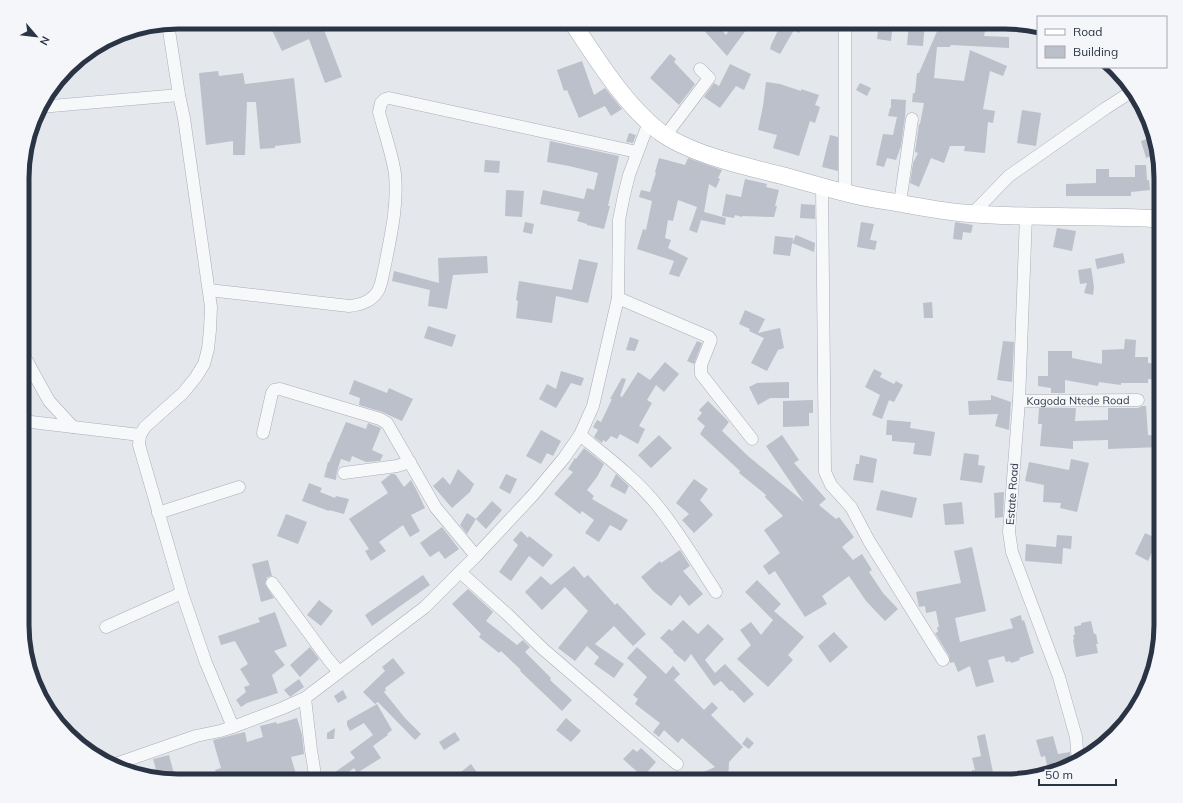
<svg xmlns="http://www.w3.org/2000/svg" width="1183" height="803" font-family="Mulish,sans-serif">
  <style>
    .building { fill: #bbc0ca }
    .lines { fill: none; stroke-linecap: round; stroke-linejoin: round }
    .street-casing { stroke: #a9aeb7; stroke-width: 13 }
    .secondary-casing { stroke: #a9aeb7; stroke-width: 18 }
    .street { stroke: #f7f8fa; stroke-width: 12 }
    .secondary { stroke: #fff; stroke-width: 17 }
    .labels { text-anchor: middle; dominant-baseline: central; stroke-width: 3.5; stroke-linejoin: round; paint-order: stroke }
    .street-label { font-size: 11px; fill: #2b3445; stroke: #f4f6f9 }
    .rim { fill: none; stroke: #2b3445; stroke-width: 5 }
  </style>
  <rect width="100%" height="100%" fill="#e4e7ec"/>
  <path class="building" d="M268,22h53l21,55 -17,6 -16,-44 -27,12z
    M706,22h9l11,13 8,-13h18l-25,34 -26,-29z
    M779,22h26l-6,11 -5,-3 -14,24 -10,-5 1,-4 10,-21z
    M879,22h14l-2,19 -14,-2z
    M909,22h16l-2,24 -16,-1z
    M941,22h11l-1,2 34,7 -1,5 25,1v11l-58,-3 -1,2h-13l-3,31 30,3 6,-31 37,16 -4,10 -13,-5 -7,38 12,2 -2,12 -5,-1 -3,31 -21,-2 1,-5h-15l-6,17 -13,-5 -12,29 -9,-4 3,-20 5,-10 -3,-1 4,-28h1l4,-21 -12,-1 1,-9h2l2,-20h2z
    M670,54l6,5 -2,3 21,22 -16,21 -29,-27z
    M582,61l12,34 11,-7 17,21 -11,7 -6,-10 -26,12 -12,-28 -3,1 -7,-21z
    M730,64l21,10 -7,16 -8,-4 -16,22 -16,-11 10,-14 5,3z
    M218,71l1,5 24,-3 2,11 49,-6 7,65 -26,3v2l-15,1 -4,-47h-9l-2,53h-12v-14l-27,4 -7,-72z
    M766,82l14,2 21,7v-2l18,6 -4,10 5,2 -5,16 -5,-2 -11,35 -26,-8 4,-13 -19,-5 5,-24z
    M860,83l11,5 -4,8 -11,-6z
    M891,99l15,1 -1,17 -4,29 -5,14 -9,-2 -3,9 -8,-2 7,-31 10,1 4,-18 -9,-1 2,-8h1z
    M1022,110l19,3 -5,33 -19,-3z
    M629,133l7,2 -3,8 -7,-1z
    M830,135l8,2v34l-16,-4z
    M1152,137l5,17 -11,4 -5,-17z
    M550,141l69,15 -11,50h2l-6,23 -17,-4v-1l-10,-3 3,-9 -40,-8 3,-14 41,9 3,-11 7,2 4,-17 -29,-7 -22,-4z
    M659,158l26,7 3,-7 34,12 -4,8 2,1 -4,9 -7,-4 -5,28 22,6 -1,7 -24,-5 -4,13 -8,-3 8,-23 -19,-7 -5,21 -5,-1 -3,18 6,2 -3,8 20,10 -9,19 -10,-3 5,-13 -37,-12 6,-20 3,1 6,-29 -13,-4 2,-7 9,2 6,-19 -1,-1z
    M485,160l15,1 -1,12 -15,-1z
    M1135,165h11l1,15h2l1,10 -19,2v4h-65v-12l30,-1v-14h13v8h26z
    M745,179l22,5 -1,3 13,3 -4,16h2l-3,11 -32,-1v1l-7,-2 -1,3 -12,-2 4,-22 15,3z
    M506,190l18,1 -2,26 -17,-1z
    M801,204l14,1v14l-15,-1z
    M525,222l9,2 -2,10 -9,-2z
    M861,222l13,2 -4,16 7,1 -2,9 -18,-3z
    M955,222l18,3 -2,8 -8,-1 -1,8 -9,-1z
    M1057,228l19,3 -4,20 -19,-4z
    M796,235l19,8 -1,9 -22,-9z
    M775,236l18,2 -3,18 -17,-2z
    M1123,253l2,10 -28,6 -2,-10z
    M487,256l1,17 -35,2 -6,34 -19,-3 2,-16 -38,-9 2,-10 45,12 -1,-25z
    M579,259l19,4 -10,40 -32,-7 -4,27 -36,-5 2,-17 -2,-1 3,-19 53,9z
    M1091,267l3,20 -1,8 -9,-2 3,-10 -7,1 -2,-14 13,-2z
    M932,302l1,16h-9l-1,-15z
    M745,310l20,9 -7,14 22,-5 4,20 -6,2 -11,21 -16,-8 13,-25 -15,-7 1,-2 -11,-5z
    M428,326l28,9 -4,12 -28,-9z
    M630,337l9,3 -4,11 -9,-1z
    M1125,339l11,1 -1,17h13v6l13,1v16l-13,-1v4h-27v2l-22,-3 -1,4 -33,-6v13h-14v-5l-13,-2v-10h10v-25h24v7l30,6v-14l22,-1z
    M697,341l5,2 -8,21 -7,-3z
    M1003,341l11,1 -2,40 -15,-2z
    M665,362l14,12 -15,18 -8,-7 -9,15 5,3 -13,23 6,3 -7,15 -18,-10 -3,5 -6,-3 -5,6 -3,-2 -1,3 -8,-6 4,-7 -5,-3 4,-7 4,2 11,-23h-2l12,-21 4,1 -6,17 2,1 16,-25 12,8z
    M874,369l8,4 -2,4 14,7 2,-3 7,4 -9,17 -5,-2 -7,19 -10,-4 8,-20 -15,-8z
    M561,371l23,7 -3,8 -10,-3 -15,25 -17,-9 8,-15 9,5z
    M354,380l33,13 2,-5 24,11 -11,22 -20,-9 -23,-7 1,-7 -11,-4z
    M789,382v16h-19l-12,7 -9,-18 8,-4z
    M991,395l20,7 -2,28 -14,-4 3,-12 -29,1 -1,-14 23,-1z
    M813,400v13h-4v13l-26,1v-26z
    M708,401l21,21 -7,9 26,25 56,46 -38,-56 16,-11 17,25 -5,3 32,36 -7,6 17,14 3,-2 15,20 -12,10 11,13 9,-6 10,16 -3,2 14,21 15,16 -13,12 -19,-20 -17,-25 -27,20 5,8 -22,13 -30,-46 -6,4 -6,-9 17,-13 -16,-23 19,-14 -18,-19 1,-2 -27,-22 1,-2 -40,-37 5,-8 -8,-7 5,-6 -3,-3z
    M1142,406h4l2,29 13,1v11l-53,2v-9l-35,1v8l-33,-3 2,-22h-4l1,-16h37l-1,13 33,-1v-12h30z
    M887,420l24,2 -1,6 25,4 -4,24 -18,-2 2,-11 -23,-2v-6h-6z
    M346,422l20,7 2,-6 13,5 -9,22 11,5 -3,6 -14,1 -14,-6 -2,6 -9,-3 -4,12 -1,9 -12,-3 4,-15h1z
    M541,430l20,11 -8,15 -6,-3 -6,11 -15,-8z
    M659,435l13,13 -21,20 -13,-13z
    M584,448l20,16 -7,13 -10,13 7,6 -2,3 36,21 -7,11 -11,-6 -11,17 -14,-9 9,-13 -12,-9 -2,3 -26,-20 19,-22 -5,-3 7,-11 1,1z
    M964,453l15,2 -1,10 7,1 -3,17 -22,-3z
    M860,455l17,4 -4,24 -20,-3 3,-16h3z
    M1071,459l18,4 -12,49 -17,-4 1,-5 -18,-1 1,-17 -19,-4 4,-19 40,8z
    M458,469l16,15 -4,8 -18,16 -19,-22 10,-9 7,8z
    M391,474h4l9,13 7,-7 6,11 8,17 -14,7 9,16 -10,6 -7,-12 -24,17 7,9 -15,10 -6,-10 4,-2 -20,-30 39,-26 -7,-11z
    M506,474l11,5 -7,15 -11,-6z
    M616,474l13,12 -4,8 -15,-8z
    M694,479l14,10 -8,11 13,15 -19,18 -12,-13 7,-6 -13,-11z
    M309,483l13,5 -2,4 15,6 1,-2 13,3 -5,15 -15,-4v1l-27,-10z
    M881,490l36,8 -5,20 -36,-8z
    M1004,492l-1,25 -8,1 -1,-25z
    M492,501l10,9 -16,19 -10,-10 -9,15 -7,-9 7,-12 9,6z
    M962,502l2,22 -19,1 -2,-21z
    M286,514l21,8 -9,22 -21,-8z
    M442,527l17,22 -14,10 -6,-8 -9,6 -10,-14z
    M521,531l7,7 1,-2 24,19 -10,12 -14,-11 -18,25 -12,-9 19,-27 -5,-5z
    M1145,533l13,6 -10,22 -13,-7z
    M1057,535l15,1 -1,13 -8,-1 -1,16 -37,-3 1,-17 30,3z
    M972,547l14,64 -31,7 5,24 53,-14 -3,-9 11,-4 1,6 2,-1 10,33 -15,5 1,2 -9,3 -1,-2 -4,1 -2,-6 -16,4 6,22 -18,5 -6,-21 -12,6 -4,-10 -4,1 -1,-7 -14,-23 3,-1 -1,-5h2l-3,-16 -10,2 -1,-7 -6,1 -3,-15 45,-9 -7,-32z
    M680,550l10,16 -7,5 20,23 -14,12 -9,-11 -9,11 -18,-15 -12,-14 19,-16 1,2z
    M268,560l4,16 -5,1 -2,7 9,14 -13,4 -9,-38z
    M574,566l10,12 4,-3 27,30 2,-2 29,31 -13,12 -19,-20 -19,18 29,20 -10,14 -20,-14 5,-7 -12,-11 -12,15 -17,-13 30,-37 -23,-24 -23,23 -17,-18 16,-16 10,9z
    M423,575l7,10 -58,41 -7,-11z
    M757,580l24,24 -7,7 30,26 -16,18 5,5 -25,27 -31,-28 14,-14 -11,-15 11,-8 10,13 12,-15 -28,-28z
    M468,589l25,23 -7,9 31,24 6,-5 7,7 -5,5 26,26 -1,2 22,20 -10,11 -42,-40 1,-1 -20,-19 -2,2 -20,-16 2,-3 -29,-30z
    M319,600l14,11 -12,15 -14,-11z
    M275,612l12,34 -13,5 11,14 -13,10 6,18 -31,10 -6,4 -5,-7 10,-8 -2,-5 6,-2 -10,-16 8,-5 -13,-23 -14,4 -3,-9 42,-14 -2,-4z
    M683,620l15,14 10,-10 16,15 -19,21 10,13 10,-9 29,30 -10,9 -12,-13 -2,1 -9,-10 -7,5 -23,-32 -6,8 -12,-10 1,-1 -14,-13 9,-9 3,2z
    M1091,621l3,13h2l2,10h-2l2,9 -22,4 -3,-17 1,-1 -1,-4h2l-1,-8 7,-2v-2z
    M834,632l14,15 -18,16 -12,-17z
    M310,647l9,12 -19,18 -10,-12z
    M637,647l29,27 7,-8 7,8 -6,6 30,30 8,-8 6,6 -7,7 32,32 -14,15 -1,19h-45l32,-14 -33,-29 -4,5 -14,-13 -5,7 -6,-5 7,-9 -25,-19 3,-5 -5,-4 14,-18 -20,-19z
    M393,658l12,15 -20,15 1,2 -2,2 21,26 16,16 -6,6 -37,-38 -3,2 -12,-12 22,-21 -3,-4z
    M299,679l5,8 -14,10 -6,-7z
    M343,690l4,8 -9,5 -4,-7z
    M377,704l15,26 -5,4 1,1 -15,11 8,12 -24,15 -3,-5 -18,13 -5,-6 24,-17 -5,-6 23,-17 -9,-12 -14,8 -3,-6v-4z
    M297,718l5,17 2,19 -13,3 7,24h-78l-5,-11 6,-2 -8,-28 32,-8 2,10 16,-5 -3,-11 16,-4 1,2z
    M566,718l15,13 -10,11 -15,-12z
    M335,728l-1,11h-7v-6z
    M455,732l5,8 -16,10 -5,-8z
    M985,734l9,43 -20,4 -2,-11h3l-3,-12 9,-2 -4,-20z
    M1053,736l5,18 12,-2 1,13 -21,6 -2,-1 -3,-14 -4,1 -5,-17z
    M747,737l7,6 -5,6 -7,-5z
    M641,748l15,14 -13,15 -20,-18 10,-10 4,3z
    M169,755l7,26h-8l-18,-4v-4h7l-4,-14z
    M471,764l12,17h-21l-5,-6z"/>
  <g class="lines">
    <defs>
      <g id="street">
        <path d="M168,24l11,71"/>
        <path d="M40,107l139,-12 5,23 27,189 -1,23 -2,19 -4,15 -8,13 -13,16 -38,34 -5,8 -1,10 43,148 24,70 27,64"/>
        <path d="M666,135l43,-57 -9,-9"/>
        <path d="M822,186l3,286 6,13 20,22 18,34 74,119"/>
        <path d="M845,193v-171"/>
        <path d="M900,203l12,-84"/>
        <path d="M973,213l36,-37 97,-68 25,-16"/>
        <path d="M1026,216l-7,185 -9,117 -1,14 3,20 47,125 17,60 2,25"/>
        <path d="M209,290l140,16c11,-1 23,-5 29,-15 4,-7 5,-18 7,-26 6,-30 13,-61 10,-91 -3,-21 -11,-42 -16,-62l2,-9 4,-4 4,-1 248,54"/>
        <path d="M618,298l91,39 2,3 -10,25v9l51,65"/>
        <path d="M23,354l26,47 24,26"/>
        <path id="s1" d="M1019,401l119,-1"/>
        <path d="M23,421l117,14"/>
        <path d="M263,433l9,-40 2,-3 6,-1 100,30 7,4 49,85 40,48"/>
        <path d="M580,435c27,22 55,43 77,70 22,27 40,58 59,87"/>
        <path d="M344,473l53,-7 13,-4"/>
        <path d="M158,513l81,-26"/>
        <path d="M460,572l47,42 36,35 134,115"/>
        <path d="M272,583l56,76 11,13"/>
        <path d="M106,627l76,-34"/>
        <path d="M305,698l6,52 5,31"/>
        <path d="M113,765l83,-29 24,-5 13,-4 50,-19 22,-10 120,-91 51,-51 57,-61 31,-37 16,-23 13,-29 25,-108 1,-78 5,-25 5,-20 20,-53"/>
      </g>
      <path id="secondary" d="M572,22c25,37 52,82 88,110 30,22 84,34 120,43 23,6 45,13 67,18 17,5 34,7 52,10 21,4 42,8 64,10 66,6 132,2 198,6"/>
    </defs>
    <use href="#street" class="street-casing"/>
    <use href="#secondary" class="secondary-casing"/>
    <use href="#street" class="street"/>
    <use href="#secondary" class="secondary"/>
  </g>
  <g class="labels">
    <g class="street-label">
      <text stroke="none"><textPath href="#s1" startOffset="59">Kagoda Ntede Road</textPath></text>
      <text transform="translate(1012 494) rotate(-86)">Estate Road</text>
    </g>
  </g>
  <path d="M0 0H1183V803H0ZM178 29H1005A149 149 0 0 1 1154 178V625A149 149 0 0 1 1005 774H178A149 149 0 0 1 29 625V178A149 149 0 0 1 178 29Z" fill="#f4f6f9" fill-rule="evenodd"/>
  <path class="rim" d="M178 29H1005A149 149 0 0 1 1154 178V625A149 149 0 0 1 1005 774H178A149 149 0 0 1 29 625V178A149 149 0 0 1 178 29Z"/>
  <rect x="1037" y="16" width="130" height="52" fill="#f4f6f9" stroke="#a4a8b1"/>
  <rect x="1045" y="29" width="20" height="6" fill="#ffffff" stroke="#a4a8b1"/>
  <text x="1073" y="36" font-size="12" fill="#2b3445">Road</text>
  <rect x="1045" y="46" width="20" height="12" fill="#bbc0ca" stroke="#a4a8b1"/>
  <text x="1073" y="56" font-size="12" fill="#2b3445">Building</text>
  <g transform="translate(36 36) rotate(118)" stroke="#f4f6f9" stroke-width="3" paint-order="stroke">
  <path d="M0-3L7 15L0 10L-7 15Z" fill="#2b3445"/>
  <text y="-6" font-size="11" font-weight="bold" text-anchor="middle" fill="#2b3445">N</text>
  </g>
  <path d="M1039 779v6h77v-6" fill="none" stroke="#2b3445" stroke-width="2"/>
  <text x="1045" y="779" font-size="12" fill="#2b3445" stroke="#f4f6f9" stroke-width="3" paint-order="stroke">50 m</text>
</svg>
